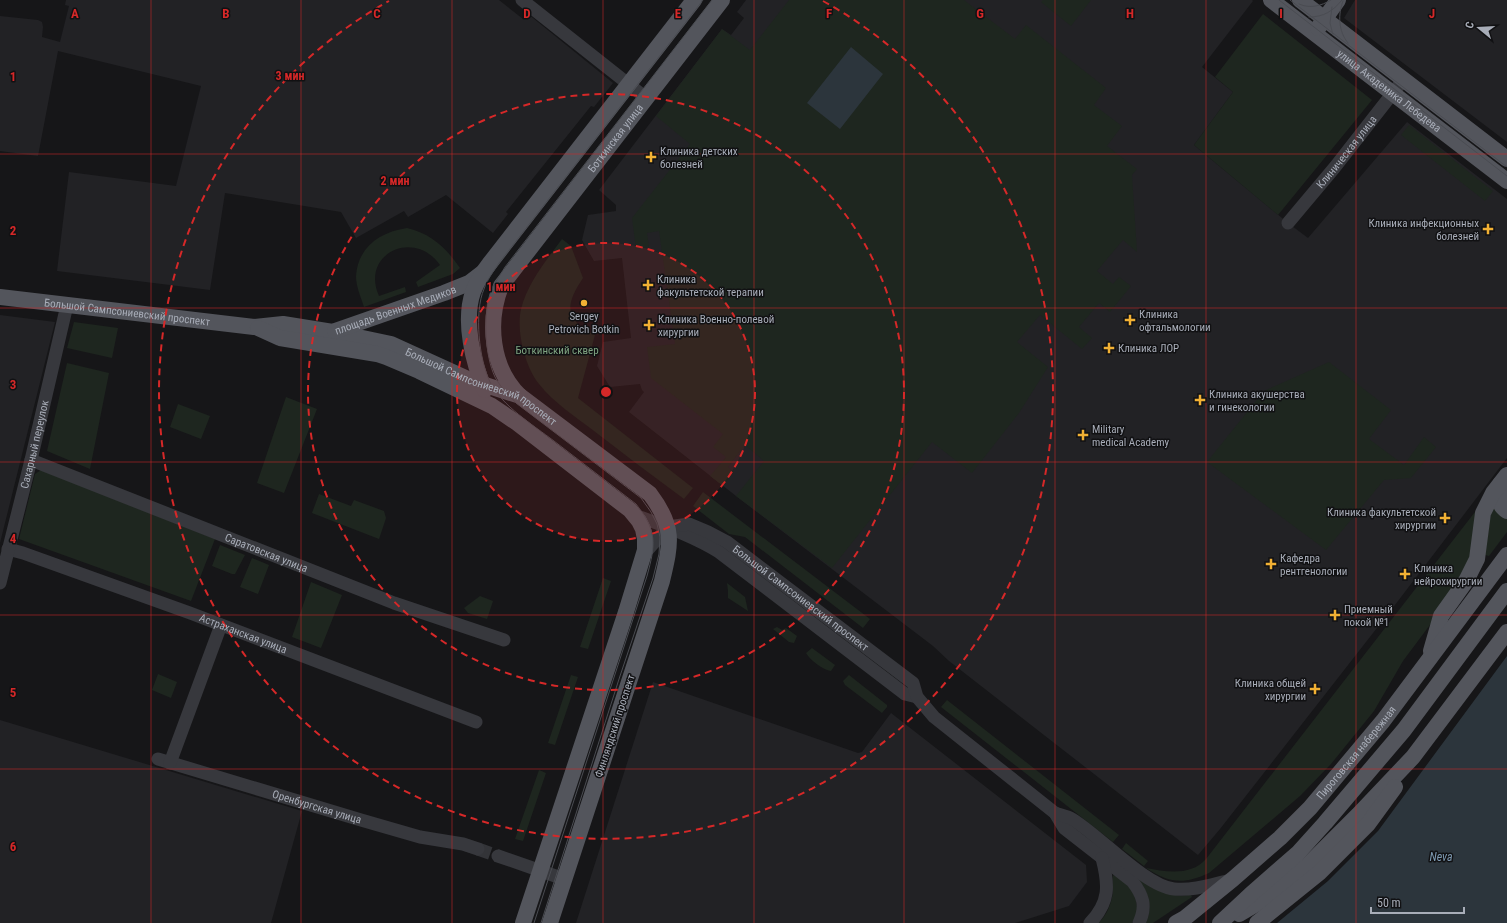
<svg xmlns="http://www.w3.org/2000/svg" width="1507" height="923" font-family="'Roboto Condensed',sans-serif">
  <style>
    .built { fill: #222225 }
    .green { fill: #1e261f }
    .water { fill: #2c353c }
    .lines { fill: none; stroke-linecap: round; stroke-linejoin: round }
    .minor-tunnel { stroke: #333438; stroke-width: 13; stroke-dasharray: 13 6; stroke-linecap: butt }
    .minor { stroke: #37383d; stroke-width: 13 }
    .major { stroke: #53555c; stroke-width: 16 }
    .tram { stroke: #4a4c52; stroke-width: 1 }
    .grid { fill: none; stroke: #d62828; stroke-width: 1; stroke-opacity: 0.55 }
    .ring { fill: none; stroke: #d62828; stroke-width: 2; stroke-dasharray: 7 5 }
    .poi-dot { fill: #f2b134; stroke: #111113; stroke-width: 1.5 }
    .labels { text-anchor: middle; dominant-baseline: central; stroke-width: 3; stroke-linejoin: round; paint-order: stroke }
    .street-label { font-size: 11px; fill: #a8adb8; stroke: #111113 }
    .poi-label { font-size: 11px; fill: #a8adb8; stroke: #111113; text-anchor: start }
    .park-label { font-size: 11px; fill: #7fa381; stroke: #111113 }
    .water-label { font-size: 12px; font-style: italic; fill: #7f9bb3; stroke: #111113 }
    .grid-label { font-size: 13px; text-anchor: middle; font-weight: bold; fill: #d62828; stroke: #111113; stroke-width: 3; stroke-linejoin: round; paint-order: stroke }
    .centre { fill: #d62828; stroke: #111113; stroke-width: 2 }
    .ring-label { font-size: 12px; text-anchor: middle; font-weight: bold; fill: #d62828; stroke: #111113; stroke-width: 3; stroke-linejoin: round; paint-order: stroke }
  </style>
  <rect width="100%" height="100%" fill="#161618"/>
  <path class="built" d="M66,0h433l24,19 5,-5 85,69 -19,24 -3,-1 -85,106 2,2 -15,19 -47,-38 -38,22 -4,-6 -48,27 -15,-26 -116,-19 -15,97 -153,-19 12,-99 107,14 25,-100 -143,-35 -20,105 -38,-5v-135l38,4 4,2 1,5 -1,10 18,5 9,-36 -4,-1z
    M746,0h506l1,1 -51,66 31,25 -39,53 94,78 20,15 99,-116 100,77v259l-109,143 -178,228 -22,26 -249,-194 -16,-15 -197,-150 -107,-84 15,-20 -2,-2 -2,-6 -30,3 -13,-21 6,-24 28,-4 -9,-80 -28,3 -12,-21 6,-25 28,-4v-6l-17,-15 123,-161 9,6 13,-17 -7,-6z
    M1355,0h152v142l-163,-124z
    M0,315l55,7 -55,221z
    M653,682l205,71 4,-1 29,-39 195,152 1,17 -18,24 -54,17h-439z
    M0,720l302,91 -31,112h-271z"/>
  <path class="green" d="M789,0h175l51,39 11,-14 80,63 -12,17 28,21 -15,20 30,23 -5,6 5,77 -14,-12 -26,31 16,13 6,-7 12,9 -21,26 -11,-9 -20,24 13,11 -10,11 -42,-34 -23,27 31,25 -29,46 -47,60 -40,-31 -100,126 -96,-72 28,-35 -19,-16 -17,22 6,5 -11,14 -13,-10 16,-19 -13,-10 10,-13 -72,-56 -4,-31 28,-3 -16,-113 -12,2 2,14 -13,2 -4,-31 58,-74 -34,-28 66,-87 28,21z
    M1043,0h48l-20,26 -30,-24z
    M1263,14l109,86 -94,115 -84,-70 39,-53 -18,-15z
    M1409,125l84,66 -8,10 -84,-66z
    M407,228c25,6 39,20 53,40l-7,6 -35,13 -2,-5 24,-17c-26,-37 -80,-11 -61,31l26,-9 1,5 -42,15c-3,-10 -8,-20 -8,-31 2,-29 24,-44 51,-48z
    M562,239l9,7 12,32c-18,27 -19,42 12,57l-17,63 115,90 -9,11c-30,-22 -60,-45 -90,-68 -18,-14 -40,-28 -55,-47 -14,-17 -23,-53 -18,-75 7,-27 25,-48 41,-70z
    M74,322l44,6 -6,30 -45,-10z
    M1329,362l62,48 -22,29 35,26 20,-28 12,10 -25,31 -27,2 -58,70 -119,-88 57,-71z
    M67,363l42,10 -19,96 -43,-18z
    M286,397l31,12 -33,84 -27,-10z
    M178,404l32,12 -9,23 -31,-12z
    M41,470l174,69 -24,62 -172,-62 16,-65z
    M703,492l167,127 -7,9 -118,-91 -16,-3 -36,-28z
    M319,494l32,12 3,-6 30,11 2,7 -7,21 -67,-26z
    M1492,506l15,12v14l-18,24 -4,-1z
    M1478,508l-2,37 -17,41 -56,75 -29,50 -43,53 -31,32 -91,77c-26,12 -40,10 -63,-5 21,4 45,8 60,-9z
    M220,545l25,10 -10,19h-3l-20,-8z
    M252,558l17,7 -11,29 -18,-7z
    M603,578l8,3 -23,68 -8,-2z
    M311,582l31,13 -21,53 -29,-11z
    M727,583l18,14 3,14 -20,-13v-7z
    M480,596l13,5 -6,18 -19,-6 -4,-5z
    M777,627l5,3 4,-2 11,8 -3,7 -5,-1 -16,-13z
    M812,648l23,17 -4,6c-8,-1 -21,-11 -25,-18z
    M158,674l19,8 -6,16 -19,-8z
    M571,675l7,2 -23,68 -7,-2z
    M849,675l38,30v2l-5,6 -37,-28 -2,-4z
    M947,700l172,135 -6,7 -172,-135z
    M539,770l7,3 -23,68 -8,-2z
    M1126,843l22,18 -4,5 -22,-17z
    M1113,875c18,7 32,31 19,48h-34c9,-7 14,-21 15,-32 0,-5 -1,-11 0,-16z
    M1136,878l42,18 13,-1 1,2 -39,26h-7c7,-17 3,-32 -10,-45z"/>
  <path class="water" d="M851,47l32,27 -43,55 -33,-26z
    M1507,656v267h-230l51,-42 50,-50z"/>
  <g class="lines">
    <path class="minor-tunnel" d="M478,849l20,7"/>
    <g class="minor">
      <path d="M522,0l124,98"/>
      <path id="s1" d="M1288,223l47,-56 68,-87"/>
      <path id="s2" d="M31,460l363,143 110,37"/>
      <path d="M635,515c29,11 58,21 84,37l186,142 12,3"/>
      <path id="s3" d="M668,527l21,-3 19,8 19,10 186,141 4,14 17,20 121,96 9,15 68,53c11,14 15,25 7,42"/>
      <path id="s4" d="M8,549l15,4 167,60 286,109"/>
      <path d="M644,554l24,-27"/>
      <path id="s5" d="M0,583l31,-123 36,-155"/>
      <path id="s6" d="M158,759l203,61 59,17 43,7 15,5"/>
      <path d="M170,763l51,-138"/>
      <path d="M1055,813c5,2 12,3 17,6 27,16 73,67 102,70 20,2 39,-5 57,-9"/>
      <path d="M498,856l66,23"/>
      <path d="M1090,923c20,-21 19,-38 12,-65"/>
    </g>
    <g class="major">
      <path id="s7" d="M1271,0l236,181"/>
      <path d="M1300,0l207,159"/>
      <path d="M1318,28l20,-28"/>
      <path id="s8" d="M0,297l254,30 29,-3 56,9 52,11 79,36 50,16 130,98c25,33 21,49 12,87l-112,342"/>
      <path d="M258,328l22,10 97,16 9,3 33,14 73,35 25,17 113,87 9,11 4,8 2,10v11l-19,62 -103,311"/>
      <path id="s9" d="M335,331l109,-38 25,-10 13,-10"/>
      <path d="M485,390c-12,-27 -22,-69 -12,-98 4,-11 10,-20 17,-29l204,-263"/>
      <path id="s10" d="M520,396c-29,-28 -33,-74 -19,-110l221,-286"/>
      <path d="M1501,483c-2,11 -5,21 6,28"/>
      <path d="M1431,651l10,-35 25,-35 11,-22 6,-46 10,-20 14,-18"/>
      <path d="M1239,914l17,-10 53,-40 49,-49 55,-58 94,-125"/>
      <path id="s11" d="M1176,923l9,-5 48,-39 47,-41 30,-30 73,-87 124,-166"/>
      <path d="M1220,923l30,-28 48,-42 27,-30 79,-93 103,-139"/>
      <path d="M1257,923l62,-50 49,-49 27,-37"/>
    </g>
    <path class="tram" d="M1279,0l228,176
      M1290,0l217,167
      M1343,1c-5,13 -5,30 5,42
      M1299,4c11,5 22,2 32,-4
      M1332,7l-2,16 3,12
      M1309,17c15,0 24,-6 33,-17
      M534,923l113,-347c9,-33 10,-45 -11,-72 -27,-21 -55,-42 -82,-63 -21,-16 -52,-35 -64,-59 -11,-22 -16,-70 -6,-93 3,-9 9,-17 15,-26l204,-263
      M541,923l79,-247 33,-98 6,-24 1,-17 -3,-13 -6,-12 -10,-14 -125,-95c-7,-8 -16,-16 -21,-26 -10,-21 -12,-61 -5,-83 3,-10 10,-18 15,-27l207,-267"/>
  </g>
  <path class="grid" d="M151,0v923M301,0v923M452,0v923M603,0v923M754,0v923M904,0v923M1055,0v923M1206,0v923M1356,0v923M0,154h1507M0,308h1507M0,462h1507M0,615h1507M0,769h1507"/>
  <circle cx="606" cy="392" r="149" fill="#d62828" fill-opacity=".12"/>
  <g class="ring">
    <circle cx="606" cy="392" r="149"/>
    <circle cx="606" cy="392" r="298"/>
    <path d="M823 1A447 447 0 1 1 389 1"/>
  </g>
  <g class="poi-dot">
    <path d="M649 151h4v4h4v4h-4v4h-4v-4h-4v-4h4z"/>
    <path d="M1486 223h4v4h4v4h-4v4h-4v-4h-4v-4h4z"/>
    <path d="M646 279h4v4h4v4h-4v4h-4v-4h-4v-4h4z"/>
    <circle cx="584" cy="303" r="4"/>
    <path d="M1128 314h4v4h4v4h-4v4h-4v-4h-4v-4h4z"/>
    <path d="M647 319h4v4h4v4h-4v4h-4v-4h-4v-4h4z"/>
    <path d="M1107 342h4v4h4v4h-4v4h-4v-4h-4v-4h4z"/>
    <path d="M1198 394h4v4h4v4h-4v4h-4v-4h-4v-4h4z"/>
    <path d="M1081 429h4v4h4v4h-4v4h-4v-4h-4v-4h4z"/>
    <path d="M1443 512h4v4h4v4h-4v4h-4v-4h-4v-4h4z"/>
    <path d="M1269 558h4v4h4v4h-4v4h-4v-4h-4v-4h4z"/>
    <path d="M1403 568h4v4h4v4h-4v4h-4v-4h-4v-4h4z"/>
    <path d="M1333 609h4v4h4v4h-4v4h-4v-4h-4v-4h4z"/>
    <path d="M1313 683h4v4h4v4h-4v4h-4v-4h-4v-4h4z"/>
  </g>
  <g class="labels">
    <g class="street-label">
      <text stroke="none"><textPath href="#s7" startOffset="149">улица Академика Лебедева</textPath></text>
      <text stroke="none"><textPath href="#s10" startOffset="305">Боткинская улица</textPath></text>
      <text stroke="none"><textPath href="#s1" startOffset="92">Клиническая улица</textPath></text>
      <text stroke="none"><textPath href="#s9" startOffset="64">площадь Военных Медиков</textPath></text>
      <text stroke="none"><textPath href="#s8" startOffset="128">Большой Сампсониевский проспект</textPath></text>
      <text stroke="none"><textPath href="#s8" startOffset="495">Большой Сампсониевский проспект</textPath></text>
      <text stroke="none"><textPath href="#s5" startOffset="143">Сахарный переулок</textPath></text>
      <text stroke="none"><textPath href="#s2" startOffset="253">Саратовская улица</textPath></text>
      <text stroke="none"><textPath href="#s3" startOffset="156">Большой Сампсониевский проспект</textPath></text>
      <text stroke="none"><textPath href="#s4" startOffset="250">Астраханская улица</textPath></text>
      <text transform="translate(615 726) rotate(-72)">Финляндский проспект</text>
      <text stroke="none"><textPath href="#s11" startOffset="249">Пироговская набережная</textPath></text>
      <text stroke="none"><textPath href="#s6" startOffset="166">Оренбургская улица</textPath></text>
    </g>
    <g class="poi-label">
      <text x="660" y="151">Клиника детских<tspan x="660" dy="13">болезней</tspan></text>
      <text x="1479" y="223" text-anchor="end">Клиника инфекционных<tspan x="1479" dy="13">болезней</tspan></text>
      <text x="657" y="279">Клиника<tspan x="657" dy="13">факультетской терапии</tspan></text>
      <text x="1139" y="314">Клиника<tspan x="1139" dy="13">офтальмологии</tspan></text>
      <text x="584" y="316" text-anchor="middle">Sergey<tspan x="584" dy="13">Petrovich Botkin</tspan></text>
      <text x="658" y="319">Клиника Военно-полевой<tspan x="658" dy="13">хирургии</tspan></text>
      <text x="1118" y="348">Клиника ЛОР</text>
      <text x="1209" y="394">Клиника акушерства<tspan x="1209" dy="13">и гинекологии</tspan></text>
      <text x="1092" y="429">Military<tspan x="1092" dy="13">medical Academy</tspan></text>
      <text x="1436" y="512" text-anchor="end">Клиника факультетской<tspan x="1436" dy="13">хирургии</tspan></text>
      <text x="1280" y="558">Кафедра<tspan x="1280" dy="13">рентгенологии</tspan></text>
      <text x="1414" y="568">Клиника<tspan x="1414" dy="13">нейрохирургии</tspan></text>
      <text x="1344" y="609">Приемный<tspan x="1344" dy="13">покой №1</tspan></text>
      <text x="1306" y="683" text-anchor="end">Клиника общей<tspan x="1306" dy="13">хирургии</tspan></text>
    </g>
    <g class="park-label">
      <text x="557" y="350">Боткинский сквер</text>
    </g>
    <g class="water-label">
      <text x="1441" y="857">Neva</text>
    </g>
  </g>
  <g class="grid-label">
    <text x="75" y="18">A</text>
    <text x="226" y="18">B</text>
    <text x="377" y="18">C</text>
    <text x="527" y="18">D</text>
    <text x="678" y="18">E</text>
    <text x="829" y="18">F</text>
    <text x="980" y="18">G</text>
    <text x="1130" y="18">H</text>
    <text x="1281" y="18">I</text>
    <text x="1432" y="18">J</text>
    <text x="13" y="81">1</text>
    <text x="13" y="235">2</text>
    <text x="13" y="389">3</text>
    <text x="13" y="543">4</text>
    <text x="13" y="697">5</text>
    <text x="13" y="851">6</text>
  </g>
  <circle cx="606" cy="392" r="6" class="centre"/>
  <g class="ring-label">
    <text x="290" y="80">3 мин</text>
    <text x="395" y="185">2 мин</text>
    <text x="501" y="291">1 мин</text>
  </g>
  <g transform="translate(1479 28) rotate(288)" stroke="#111113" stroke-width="3" paint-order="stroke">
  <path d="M0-3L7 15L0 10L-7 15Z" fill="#a8adb8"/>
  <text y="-6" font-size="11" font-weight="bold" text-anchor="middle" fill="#a8adb8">С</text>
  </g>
  <path d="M1371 907v6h93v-6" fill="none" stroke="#a8adb8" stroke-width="2"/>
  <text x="1377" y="907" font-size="12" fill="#a8adb8" stroke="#111113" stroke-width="3" paint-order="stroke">50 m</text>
</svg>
